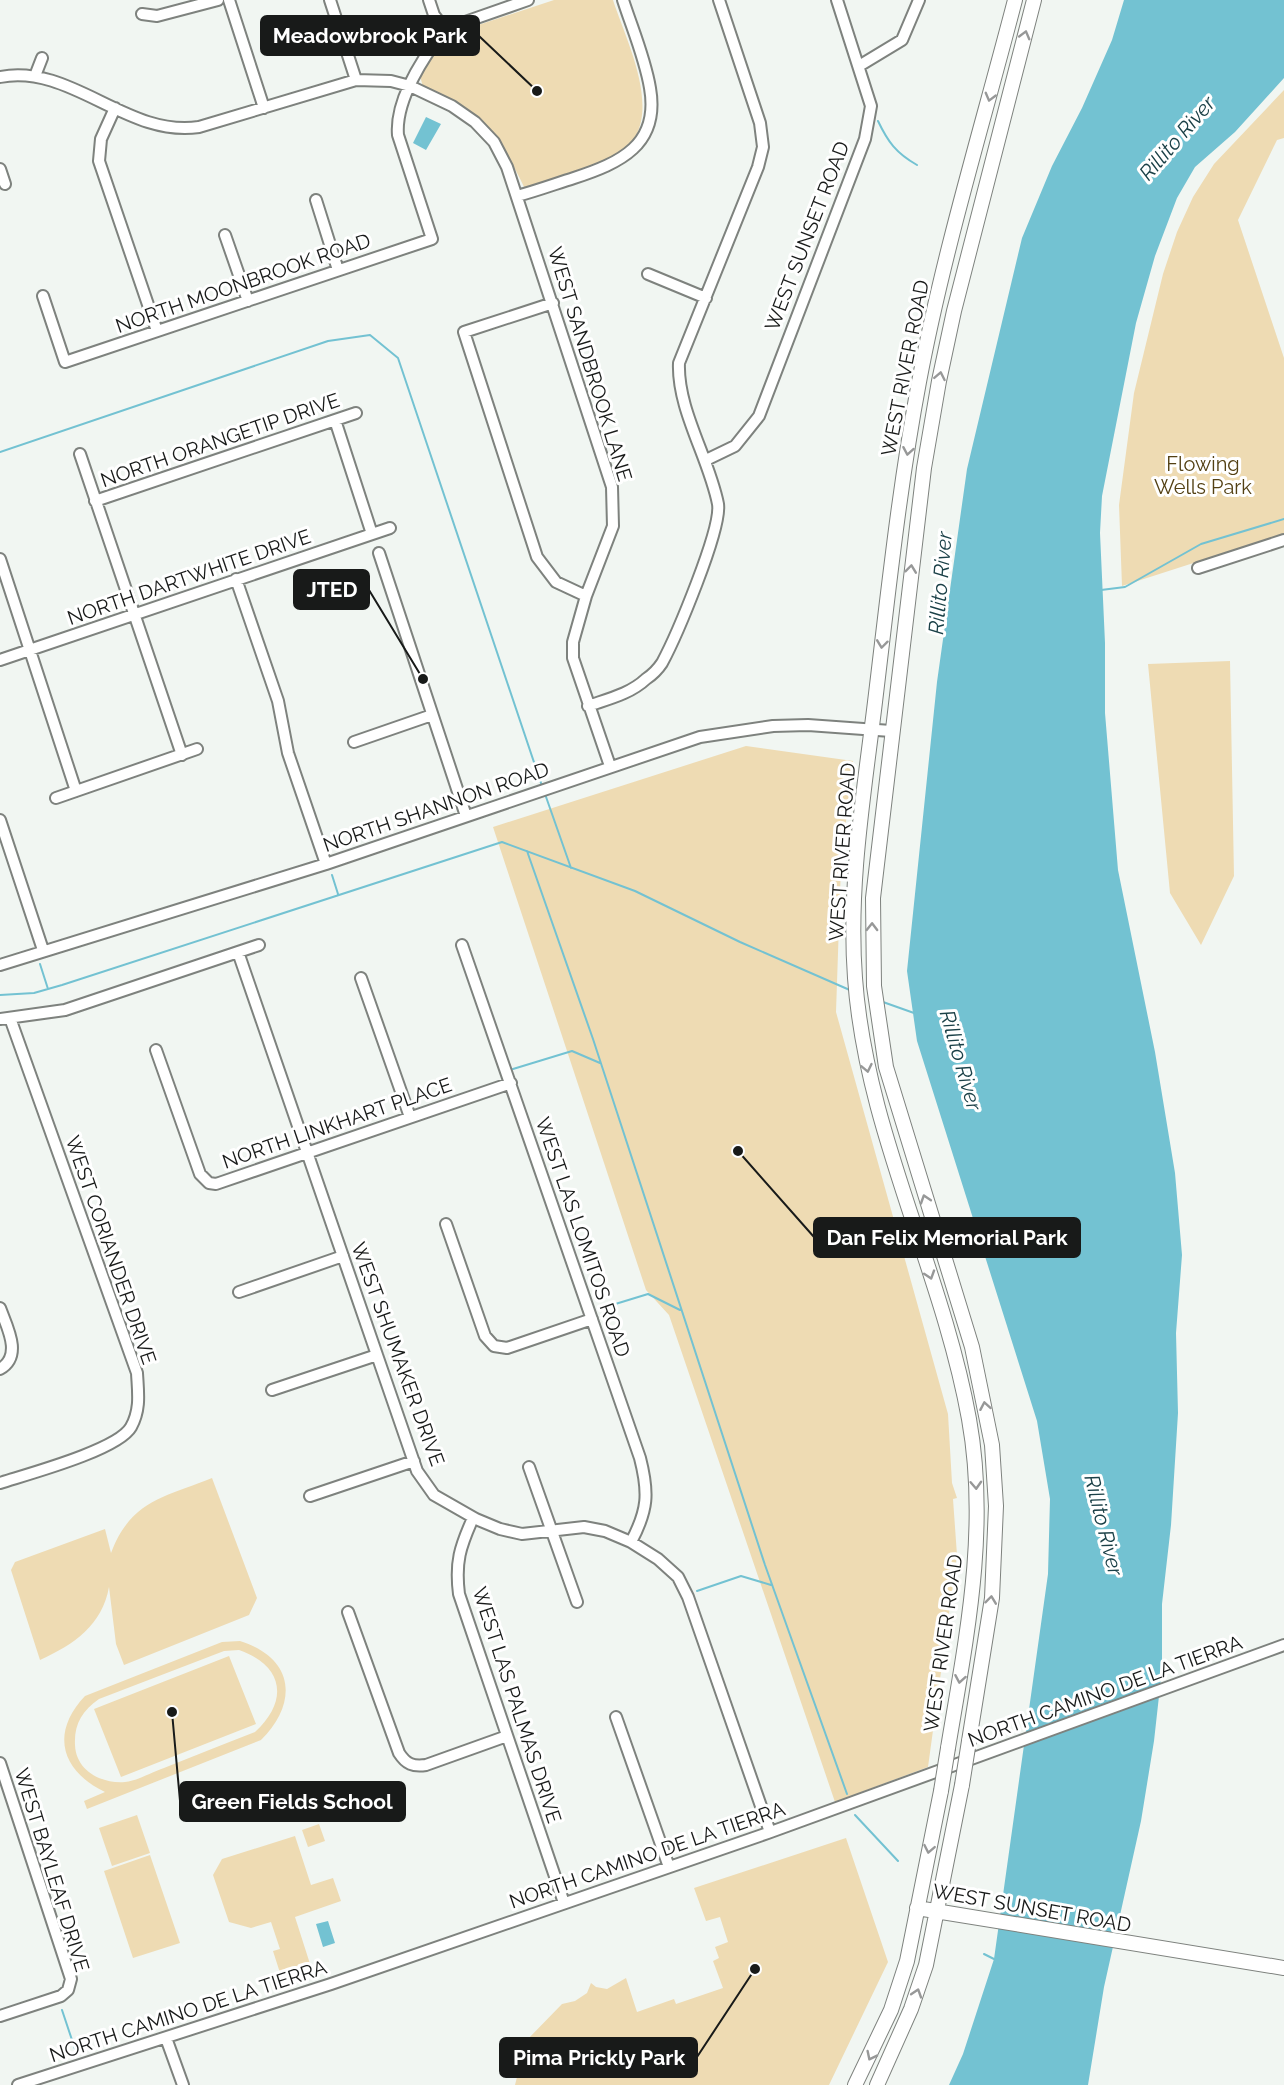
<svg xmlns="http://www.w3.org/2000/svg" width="1284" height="2085" font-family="Raleway,sans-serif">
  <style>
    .green { fill: #eedbb3; fill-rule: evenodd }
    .water { fill: #73c2d2 }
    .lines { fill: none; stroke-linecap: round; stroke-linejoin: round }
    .stream { stroke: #73c2d2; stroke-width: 2 }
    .minor-casing { stroke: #7e827e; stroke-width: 14 }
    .major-casing { stroke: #7e827e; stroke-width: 16 }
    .minor { stroke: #fff; stroke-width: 10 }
    .major { stroke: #fff; stroke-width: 14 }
    .major-bridge-casing { stroke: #7e827e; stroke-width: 16; stroke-linecap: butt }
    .major-bridge { stroke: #fff; stroke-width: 14 }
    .oneway { stroke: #979898 }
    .labels { text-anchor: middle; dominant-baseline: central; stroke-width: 6; stroke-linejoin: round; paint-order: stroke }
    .street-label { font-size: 20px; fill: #181a19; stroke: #fff }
    .park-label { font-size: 20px; fill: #534013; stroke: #fff }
    .water-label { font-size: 21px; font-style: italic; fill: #1a4047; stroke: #fff }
    .leader { fill: none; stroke: #181a19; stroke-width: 2 }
    .callout-dot { fill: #181a19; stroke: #fff; stroke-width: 2 }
    .callout { fill: #181a19; stroke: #181a19; stroke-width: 2 }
    .callout-label { font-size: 21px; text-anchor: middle; font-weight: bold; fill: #fff }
  </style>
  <rect width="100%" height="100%" fill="#f1f6f2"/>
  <path class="green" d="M554,0h59c14,44 57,124 3,156 -26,16 -61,23 -91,33 -26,-55 -45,-77 -102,-102l-3,-11 15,-26 19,-17z
    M1284,90v48l-7,2 -39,80 46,138v176l-162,52 -3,-81 15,-112 29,-119 14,-42 16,-35 21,-33z
    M1230,661l4,215 -33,69 -31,-52 -22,-229z
    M746,746l107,15 -12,104 -5,147 112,402 4,69 5,15 -4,1 4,56 -29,212 -93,35 -166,-487 -23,-25 -153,-463z
    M212,1478l45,120 -8,17 -125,50 -8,-21 -7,-57c-7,38 -34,57 -69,73l-29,-90 4,-8 90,-33 6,24c20,-53 54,-56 101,-75z
    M240,1641c54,17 59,61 21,99l-174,69 -3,-8 21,-9c-44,-21 -55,-59 -20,-96l137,-54zM239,1650c45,16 50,51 16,82 -31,12 -61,24 -91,36 -12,4 -27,13 -39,14 -23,2 -49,-11 -50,-37 -1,-21 7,-34 24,-46l125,-48z
    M229,1656l27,68 -135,53 -27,-68z
    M137,1815l13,38 -38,13 -13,-38z
    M319,1824l6,17 -17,6 -6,-17z
    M295,1836l16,49 22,-7 8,23 -46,16 16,50 -30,9 -8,-25 7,-2 -9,-27 -20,6 -22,-6 -16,-47 9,-16z
    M846,1838l42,124 -59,123h-314l11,-44 36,-37 13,-3 12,-8 4,-10 5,4 11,2 19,-11 11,34 37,-13 2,5 47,-16 -10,-27 6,-3 -4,-11 13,-5 -8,-25 -14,4 -12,-33z
    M150,1855l30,88 -47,15 -29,-87z"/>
  <path class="water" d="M1124,0h160v78l-49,54 -40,35 -18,31 -22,58 -19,67 -34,173 -2,37 5,110v70l13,157 37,182 20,121 7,82 -6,78 2,80 -7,112 -9,79v65l-8,72 -13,80 -37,166 -16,98h-139l14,-31 31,-95 54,-385 2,-75 -13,-78 -120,-380 -10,-70 30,-289 30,-213 55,-231 30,-72 30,-58 30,-68z
    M426,117l15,7 -15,26 -13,-7z
    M328,1921l7,22 -12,4 -7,-23z"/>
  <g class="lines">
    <path class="stream" d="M878,121c10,21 18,32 39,44
      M0,452l328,-111 42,-6 28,23 144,428
      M1101,590l24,-3 76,-43 83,-25
      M545,794l26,74
      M527,851l66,188 172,526 82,229
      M332,875l6,19
      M40,964l8,25
      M0,995l34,-2 28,-8 440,-143 133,49 105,51 112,49
      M883,1002l31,11
      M513,1069l59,-18 28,12
      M599,1309l49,-15 32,16
      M697,1591l44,-15 30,9
      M855,1815l43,46
      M984,1954l10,5
      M62,2010l13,39"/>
    <defs>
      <path id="minor" d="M229,0l35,108
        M330,0l26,80
        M429,0l5,15 11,14
        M142,14l15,2 61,-16
        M859,66l43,-26 17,-40
        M35,76l7,-18
        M0,77c71,-14 127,61 199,50l157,-47 35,1 19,5 42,20 23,16 19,20 13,25 105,320 1,39 -27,70 -13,46v16l37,108
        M115,108l-14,31 -2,22 58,170
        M0,169l5,15
        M517,196c19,-5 38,-12 57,-18 46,-15 86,-33 76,-90 -5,-30 -18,-60 -27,-88
        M316,200l22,70
        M225,235l23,66
        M648,274l58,24
        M43,296l22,66 367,-123 -34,-104c-3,-35 26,-79 47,-106l83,-29
        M553,303l-89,29 73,225 19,25 30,14
        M335,420l37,114
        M80,454l102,301
        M706,460l29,-14 24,-30 106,-277 6,-33 -34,-106
        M95,501l261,-88
        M379,553l87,263
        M0,559l76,232
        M1198,568l86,-28
        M236,579l42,122 10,52 38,111
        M0,660l390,-132
        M588,706c20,-7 42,-12 58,-27 6,-4 12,-10 16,-16 14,-26 60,-134 56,-159 -9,-46 -41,-95 -39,-141l79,-196 5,-20 -3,-24 -41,-123
        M354,742l78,-27
        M56,798l141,-49
        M0,820l43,130
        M462,945l178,513c9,35 8,52 -9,84
        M238,952l179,519 17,24 42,24 24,10 22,5 62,-7 21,4 26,11 27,17 20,18 10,20 82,235
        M0,965l326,-101 374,-127 73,-11 35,-1 83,6
        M361,978l49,139
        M0,1019l65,-9 194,-65
        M156,1050l44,124 9,9 7,1 295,-101
        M446,1224l39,112 9,10 13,2 85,-29
        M239,1292l104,-36
        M0,1308c7,19 23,48 0,61
        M272,1390l105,-35
        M529,1467l48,135
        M0,1483c28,-9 118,-33 131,-56 10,-18 7,-35 6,-54l-127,-355
        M310,1496l104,-35
        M473,1518c-13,29 -18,44 -14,76l105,309
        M348,1612l51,141c7,11 14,14 27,12l81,-29
        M616,1717l53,150
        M0,1763l71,216 -3,11 -7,6 -61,20
        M166,2038l17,47
        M18,2085l313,-101 437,-151 516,-188"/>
      <path id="major" d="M969,1741l23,-143 4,-92 -4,-61 -20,-98 -86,-280 -12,-81 -1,-88 51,-430 15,-87 15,-70 80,-311
        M948,1748c18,-109 41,-218 21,-329 -27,-150 -103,-287 -114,-441 -7,-92 9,-185 20,-276 13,-107 24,-214 44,-320 24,-128 63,-255 96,-382
        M917,1908l367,60
        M855,2085l36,-75 16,-49 34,-170
        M877,2085l34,-76 15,-44 36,-180"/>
    </defs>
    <use href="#minor" class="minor-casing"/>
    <use href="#major" class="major-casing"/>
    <use href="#minor" class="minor"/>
    <use href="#major" class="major"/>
    <defs>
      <path id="major-bridge" d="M962,1785l7,-44
        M941,1791l7,-43"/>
    </defs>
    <use href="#major-bridge" class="major-bridge-casing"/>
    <use href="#major-bridge" class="major-bridge"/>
  </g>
  <defs><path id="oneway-chevron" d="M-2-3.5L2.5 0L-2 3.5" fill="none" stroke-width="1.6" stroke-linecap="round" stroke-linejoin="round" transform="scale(1.5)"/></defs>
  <g class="oneway">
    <use href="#oneway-chevron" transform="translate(1025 35) rotate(-75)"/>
    <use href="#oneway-chevron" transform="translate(990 97) rotate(105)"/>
    <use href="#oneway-chevron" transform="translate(940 376) rotate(-79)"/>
    <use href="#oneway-chevron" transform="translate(908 451) rotate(100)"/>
    <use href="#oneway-chevron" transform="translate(911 569) rotate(-83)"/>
    <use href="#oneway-chevron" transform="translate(882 644) rotate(97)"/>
    <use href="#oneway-chevron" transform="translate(872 927) rotate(-89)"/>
    <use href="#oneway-chevron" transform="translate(867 1068) rotate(78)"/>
    <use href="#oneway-chevron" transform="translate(925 1199) rotate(-108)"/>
    <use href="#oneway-chevron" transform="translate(930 1275) rotate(72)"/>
    <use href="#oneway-chevron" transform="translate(985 1406) rotate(-100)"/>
    <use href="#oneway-chevron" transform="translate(976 1485) rotate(87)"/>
    <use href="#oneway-chevron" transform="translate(991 1600) rotate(-83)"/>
    <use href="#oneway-chevron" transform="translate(960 1679) rotate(100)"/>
    <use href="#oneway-chevron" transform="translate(929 1849) rotate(101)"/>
    <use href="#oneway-chevron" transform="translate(917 1993) rotate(-72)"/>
    <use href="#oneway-chevron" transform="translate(871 2056) rotate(116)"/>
  </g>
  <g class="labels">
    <g class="street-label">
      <text transform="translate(807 236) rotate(-69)">WEST SUNSET ROAD</text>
      <text transform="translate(243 283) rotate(-19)">NORTH MOONBROOK ROAD</text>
      <text transform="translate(590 364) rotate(73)">WEST SANDBROOK LANE</text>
      <text transform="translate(905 368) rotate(-79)">WEST RIVER ROAD</text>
      <text transform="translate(220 440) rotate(-19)">NORTH ORANGETIP DRIVE</text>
      <text transform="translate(189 577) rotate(-19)">NORTH DARTWHITE DRIVE</text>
      <text transform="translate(436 807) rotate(-19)">NORTH SHANNON ROAD</text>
      <text transform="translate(842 852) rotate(-86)">WEST RIVER ROAD</text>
      <text transform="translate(337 1123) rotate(-19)">NORTH LINKHART PLACE</text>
      <text transform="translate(583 1237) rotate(71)">WEST LAS LOMITOS ROAD</text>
      <text transform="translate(111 1250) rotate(71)">WEST CORIANDER DRIVE</text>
      <text transform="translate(398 1354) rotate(70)">WEST SHUMAKER DRIVE</text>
      <text transform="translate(943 1643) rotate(-82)">WEST RIVER ROAD</text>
      <text transform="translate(1105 1691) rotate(-20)">NORTH CAMINO DE LA TIERRA</text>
      <text transform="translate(517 1705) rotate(72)">WEST LAS PALMAS DRIVE</text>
      <text transform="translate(647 1855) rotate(-19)">NORTH CAMINO DE LA TIERRA</text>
      <text transform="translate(52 1870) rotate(73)">WEST BAYLEAF DRIVE</text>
      <text transform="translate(1032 1908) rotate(10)">WEST SUNSET ROAD</text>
      <text transform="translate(188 2011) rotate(-18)">NORTH CAMINO DE LA TIERRA</text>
    </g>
    <g class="park-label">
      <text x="1203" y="464">Flowing<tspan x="1203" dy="23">Wells Park</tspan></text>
    </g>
    <g class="water-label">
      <text transform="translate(1177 138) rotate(-49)">Rillito River</text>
      <text transform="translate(940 583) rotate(-85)">Rillito River</text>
      <text transform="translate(961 1060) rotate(74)">Rillito River</text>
      <text transform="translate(1104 1525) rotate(76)">Rillito River</text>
    </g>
  </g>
  <path class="leader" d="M537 91L479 36M423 679L369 590M738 1151L814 1237M172 1712L180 1801M755 1969L697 2057"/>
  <g class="callout-dot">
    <circle cx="537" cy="91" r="6"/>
    <circle cx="423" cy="679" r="6"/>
    <circle cx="738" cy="1151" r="6"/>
    <circle cx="172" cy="1712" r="6"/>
    <circle cx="755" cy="1969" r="6"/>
  </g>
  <g class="callout">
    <rect x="261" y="16" width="218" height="39" rx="6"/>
    <rect x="294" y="570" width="75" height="39" rx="6"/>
    <rect x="814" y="1218" width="266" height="39" rx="6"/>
    <rect x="180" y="1782" width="225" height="39" rx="6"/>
    <rect x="500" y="2038" width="197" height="39" rx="6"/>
  </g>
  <g class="callout-label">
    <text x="370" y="43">Meadowbrook Park</text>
    <text x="332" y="597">JTED</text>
    <text x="947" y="1245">Dan Felix Memorial Park</text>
    <text x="292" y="1809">Green Fields School</text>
    <text x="599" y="2065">Pima Prickly Park</text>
  </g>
</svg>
